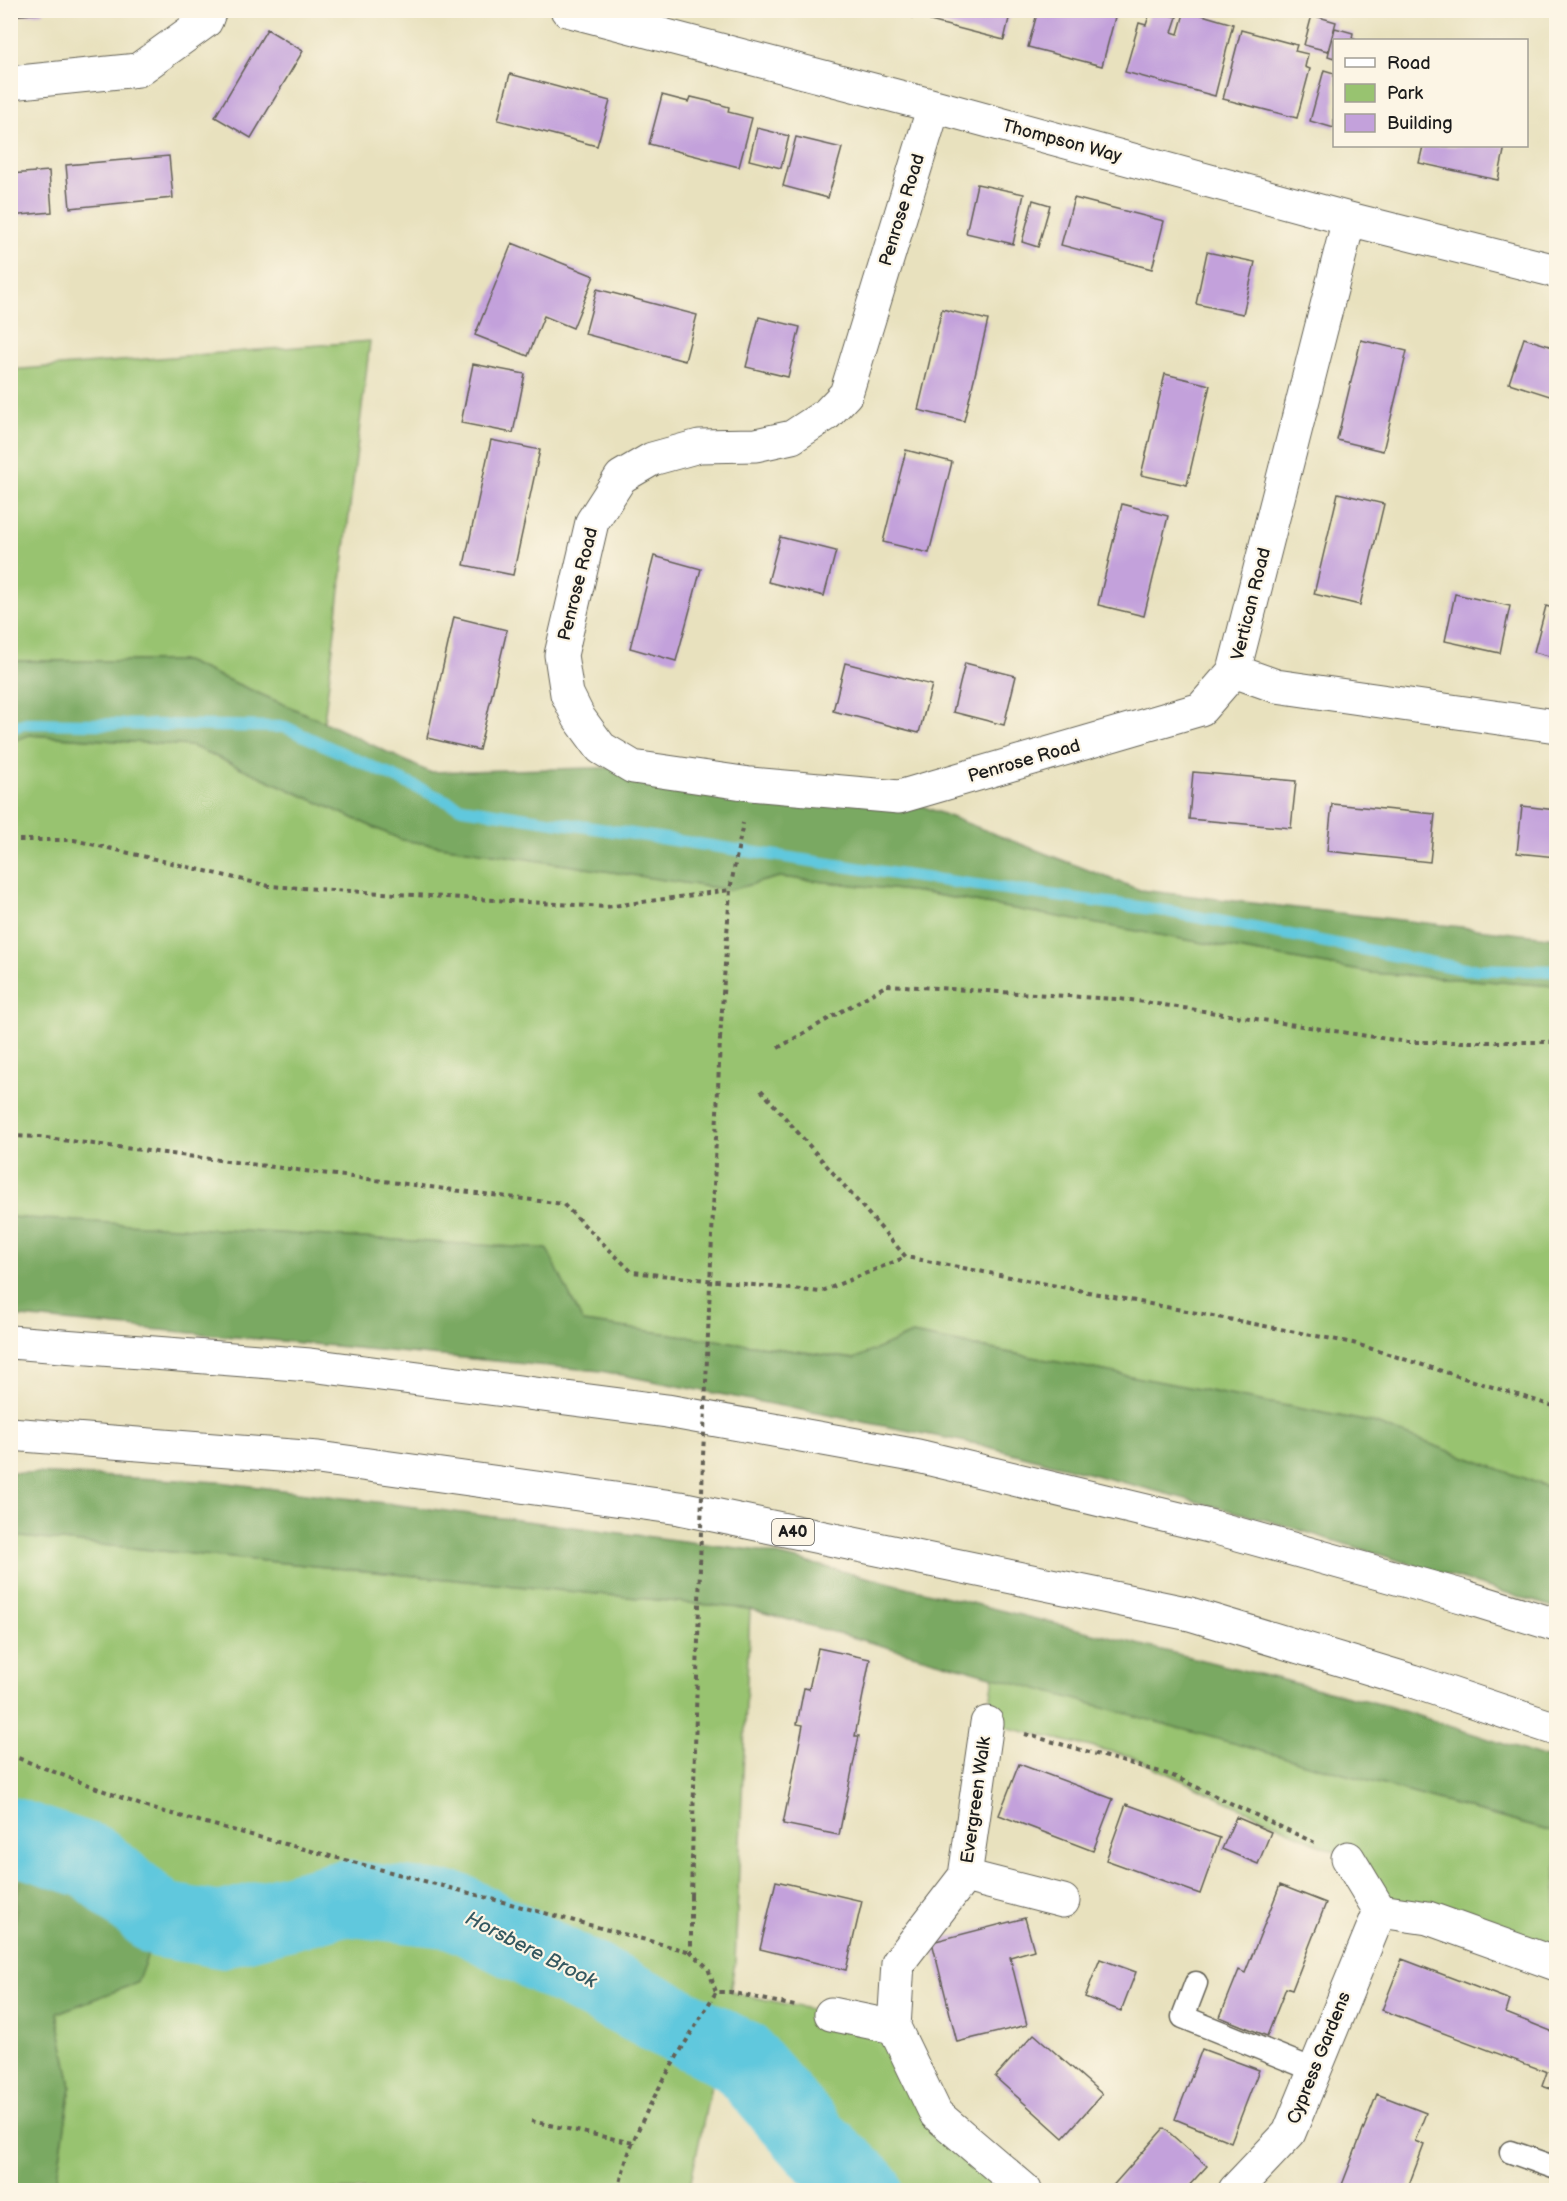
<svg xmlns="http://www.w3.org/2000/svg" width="1567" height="2201" font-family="'Balsamiq Sans',sans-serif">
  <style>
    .green { fill: #98c370; stroke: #5a7046; stroke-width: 1.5 }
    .forest { fill: #7aa962; stroke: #4b623f; stroke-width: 1.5 }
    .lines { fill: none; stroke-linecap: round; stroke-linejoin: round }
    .stream { stroke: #61c8dd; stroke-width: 12 }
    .river { stroke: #61c8dd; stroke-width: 76 }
    .building { fill: #c3a1db }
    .lane-casing { stroke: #636155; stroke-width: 25 }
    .street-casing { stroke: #636155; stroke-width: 35 }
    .highway-casing { stroke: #636155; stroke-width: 35 }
    .path { stroke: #636155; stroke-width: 4; stroke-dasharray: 4.5 4.5; stroke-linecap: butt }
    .lane { stroke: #fff; stroke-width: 22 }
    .street { stroke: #fff; stroke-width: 33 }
    .highway { stroke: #fff; stroke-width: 33 }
    .path-bridge { stroke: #636155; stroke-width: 4; stroke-dasharray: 4.5 4.5; stroke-linecap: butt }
    .labels { text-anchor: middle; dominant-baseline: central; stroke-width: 4.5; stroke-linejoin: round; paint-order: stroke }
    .shield { fill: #fcf5e5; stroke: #5f5d58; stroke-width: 1.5 }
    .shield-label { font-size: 16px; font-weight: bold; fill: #1c1c1c }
    .street-label { font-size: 18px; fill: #1c1c1c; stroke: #fcf5e5 }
    .water-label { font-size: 20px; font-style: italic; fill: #345860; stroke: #fcf5e5 }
  </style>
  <rect width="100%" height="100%" fill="#fcf5e5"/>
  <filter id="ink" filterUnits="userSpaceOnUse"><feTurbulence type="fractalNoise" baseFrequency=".0167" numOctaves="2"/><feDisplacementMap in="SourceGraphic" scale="12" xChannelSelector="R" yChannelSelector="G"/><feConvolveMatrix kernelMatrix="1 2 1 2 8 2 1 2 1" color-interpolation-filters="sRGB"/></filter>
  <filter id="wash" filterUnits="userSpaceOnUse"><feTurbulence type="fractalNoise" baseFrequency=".008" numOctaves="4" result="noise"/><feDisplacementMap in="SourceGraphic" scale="24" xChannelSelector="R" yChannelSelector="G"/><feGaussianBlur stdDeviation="1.35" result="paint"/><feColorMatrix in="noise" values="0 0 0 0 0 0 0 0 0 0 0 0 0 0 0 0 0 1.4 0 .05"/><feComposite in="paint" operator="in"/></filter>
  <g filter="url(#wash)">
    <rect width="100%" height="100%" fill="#e8e1be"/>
    <path class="green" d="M370,341l-46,381 -139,-61h-174v-291z
      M29,735l163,11 210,94 328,50 49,-13 140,15 453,81 184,13v504l-186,-68 -458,-88 -57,25 -273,-37 -571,-105 -1,-475z
      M11,1536l739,73 -15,353 -5,30 164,35 42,87 89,76h-185l-126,-119 -25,119h-634l16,-103 -14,-74 80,-30 -118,-144 3,21 -11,97z
      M994,1676l562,157v131l-176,-53 -32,-53 -218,-102 -143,-33z"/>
    <path class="forest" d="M11,661h174l139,61 105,50 204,-5 266,30 241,93 416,48v48l-184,-13 -453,-81 -140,-15 -49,13 -328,-50 -210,-94 -163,-11 -18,7z
      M10,1217l537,32 36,73 271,37 58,-25 458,88 186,68v118l-290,-88 -289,-76 -376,-73 -590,-55z
      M11,1472l209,10 541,69 627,155 168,55v72l-806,-224 -739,-73z
      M18,1839l74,23 69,58 -24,63 -80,30 14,74 -16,103h-44l-1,-233 12,-97z"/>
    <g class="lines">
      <path class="stream" d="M10,728l16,-5 259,4 177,81 441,67 264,36 297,58 92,2"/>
      <path class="river" d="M10,1835l82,27 69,58 59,10 123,-32 113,13 284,146 76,87 49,46"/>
    </g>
    <g id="blocks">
      <path class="building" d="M10,10h34v3l-34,3z
        M895,10h22l-2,8 -21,-5z
        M932,10h79l-7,30 -74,-19z
        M1038,10h74l-1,6 4,1 -13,49 -74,-19z
        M1151,10l26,7 -5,15 6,2 7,-24 48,14 -18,72 -90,-24 14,-49 7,2z
        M1312,15l24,7 -8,29 -24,-6z
        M1335,28l18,5 -1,5 4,2h-22v18l-6,-2z
        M267,29l36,22 -52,87 -36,-21z
        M1241,30l56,15 -2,6 13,3 -3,13 5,2 -13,49 -74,-19z
        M1324,70l10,3v55l-24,-7z
        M510,74l100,27 -13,45 -99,-26z
        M662,95l27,7 2,-5 17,4 21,6 -1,5 24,6 -13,49 -90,-23z
        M757,128l32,8 -8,32 -32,-8z
        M796,137l46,11 -14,50 -45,-12z
        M1423,146h82l-7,34 -79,-17z
        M169,156l4,42 -103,10 -4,-43z
        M49,171l3,41 -42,4v-42z
        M977,184l47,10 -11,50 -47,-11z
        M1074,198l90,23 -12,48 -91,-24z
        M1033,200l17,5 -12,42 -16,-5z
        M512,243l82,33 -21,52 -29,-12 -16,40 -53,-21z
        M1207,252l48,10 -12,52 -47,-10z
        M597,289l100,26 -12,46 -100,-27z
        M942,309l46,11 -24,101 -46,-11z
        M759,317l41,10 -12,50 -42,-10z
        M1524,338l32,10v50l-47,-15z
        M1361,340l46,11 -24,100 -46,-11z
        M473,364l52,10 -12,59 -52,-10z
        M1165,374l45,11 -23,100 -46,-10z
        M491,440l49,10 -27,125 -49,-10z
        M906,450l46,12 -23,91 -46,-11z
        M1338,493l46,11 -24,101 -46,-11z
        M1122,504l46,12 -24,100 -46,-11z
        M780,537l56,14 -12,45 -56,-14z
        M654,556l47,13 -25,92 -46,-13z
        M1455,594l55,12 -10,47 -55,-12z
        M1546,606l10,3v49l-22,-6z
        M454,617l53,13 -28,120 -52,-12z
        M845,663l87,22 -13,48 -86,-22z
        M965,663l51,13 -12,49 -51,-13z
        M1193,772l103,9 -5,47 -102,-9z
        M1332,804l103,10 -5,48 -103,-11z
        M1522,806l34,4v47l-39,-4z
        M818,1648l52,11 -15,77h4l-20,99 -56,-11 20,-99 -6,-1 7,-36 5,1z
        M1019,1764l94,35 -20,52 -94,-36z
        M1126,1804l94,34 -20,56 -94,-34z
        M1236,1817l35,15 -13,32 -36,-15z
        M776,1881l86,20 -16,69 -86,-21z
        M1280,1885l46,18 -34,87 -6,-2 -19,48 -47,-19 19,-47 6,3z
        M1025,1918l9,32 -24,7 17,68 -70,17 -25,-100z
        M1100,1959l36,13 -15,39 -36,-14z
        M1402,1959l108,41 -4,13 50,20v58l-14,-5 5,-14 -165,-62z
        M1034,2034l68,60 -39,44 -68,-61z
        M1202,2049l57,21 -28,72 -56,-23z
        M1377,2094l49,19 -11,28 9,4 -17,45h-67z
        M1164,2128l43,38 -22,24h-76z"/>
    </g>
  </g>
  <g filter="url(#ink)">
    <use href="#blocks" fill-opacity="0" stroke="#636155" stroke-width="1.5"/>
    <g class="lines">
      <defs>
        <path id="lane" d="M1196,1983l-13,34 131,53
          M1511,2152l45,16"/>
        <path id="street" d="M567,10l367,96 415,113 207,52
          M10,83l128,-13 68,-49 4,-11
          M934,106l-88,288 -19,20 -35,23 -36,8 -57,1 -47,13 -31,18 -29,45 -31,133 6,39 12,24 22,30 32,19 117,17 149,13 302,-88 33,-38
          M1349,219l-115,452 42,15 280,40
          M1348,1858l32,53
          M965,1876l22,-153
          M831,2014l63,13
          M1025,2190l-89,-76 -42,-87 4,-64 67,-87 98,25
          M1235,2190l54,-57 91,-222 48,7 128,46"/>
        <path id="highway" d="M10,1342l300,23 357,46 251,45 295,71 252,70 91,28
          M10,1434l308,24 362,50 510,106 222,67 144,48"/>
      </defs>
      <use href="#lane" class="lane-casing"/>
      <use href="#street" class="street-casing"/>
      <use href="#highway" class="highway-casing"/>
      <path class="path" d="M10,840h64l195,46 337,21 124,-17
        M720,1039l10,-149 13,-67
        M778,1048l109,-63 244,15 276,42h149
        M761,1090l145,167 447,86 203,64
        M10,1136l29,1 524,67 69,68 188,20 86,-35
        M1025,1734l146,41 144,68
        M10,1755l136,52 545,145
        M691,1896v56l17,16 8,24h14l65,14
        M531,2121l102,22
        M619,2190c9,-61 65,-144 97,-198"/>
      <use href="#lane" class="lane"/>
      <use href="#street" class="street"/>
      <use href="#highway" class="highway"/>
      <path class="path-bridge" d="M691,1896l12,-439 17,-418"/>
    </g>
  </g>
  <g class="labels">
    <rect class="shield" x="772" y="1519" width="42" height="26" rx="4.5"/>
    <g class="shield-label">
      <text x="793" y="1532">A40</text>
    </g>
    <g class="street-label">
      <text transform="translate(1062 141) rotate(15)">Thompson Way</text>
      <text transform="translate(902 210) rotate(-73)">Penrose Road</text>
      <text transform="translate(578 584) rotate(-76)">Penrose Road</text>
      <text transform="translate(1251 604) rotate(-76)">Vertican Road</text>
      <text transform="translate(1024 761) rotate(-16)">Penrose Road</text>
      <text transform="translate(976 1800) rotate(-82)">Evergreen Walk</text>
      <text transform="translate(1319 2058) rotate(-68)">Cypress Gardens</text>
    </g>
    <g class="water-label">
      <text transform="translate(531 1950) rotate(27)">Horsbere Brook</text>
    </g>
  </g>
  <rect width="1567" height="2201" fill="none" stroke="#fcf5e5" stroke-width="36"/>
  <rect x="1333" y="39" width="195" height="108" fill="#fcf5e5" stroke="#a29e95" stroke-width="1.5"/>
  <rect x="1345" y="58" width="30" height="9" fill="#ffffff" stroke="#a29e95" stroke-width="1.5"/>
  <text x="1387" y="69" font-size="18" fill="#1c1c1c">Road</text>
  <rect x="1345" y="84" width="30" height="18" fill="#98c370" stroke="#a29e95" stroke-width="1.5"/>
  <text x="1387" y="99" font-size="18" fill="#1c1c1c">Park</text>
  <rect x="1345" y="114" width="30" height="18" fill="#c3a1db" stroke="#a29e95" stroke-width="1.5"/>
  <text x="1387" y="129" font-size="18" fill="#1c1c1c">Building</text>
</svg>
